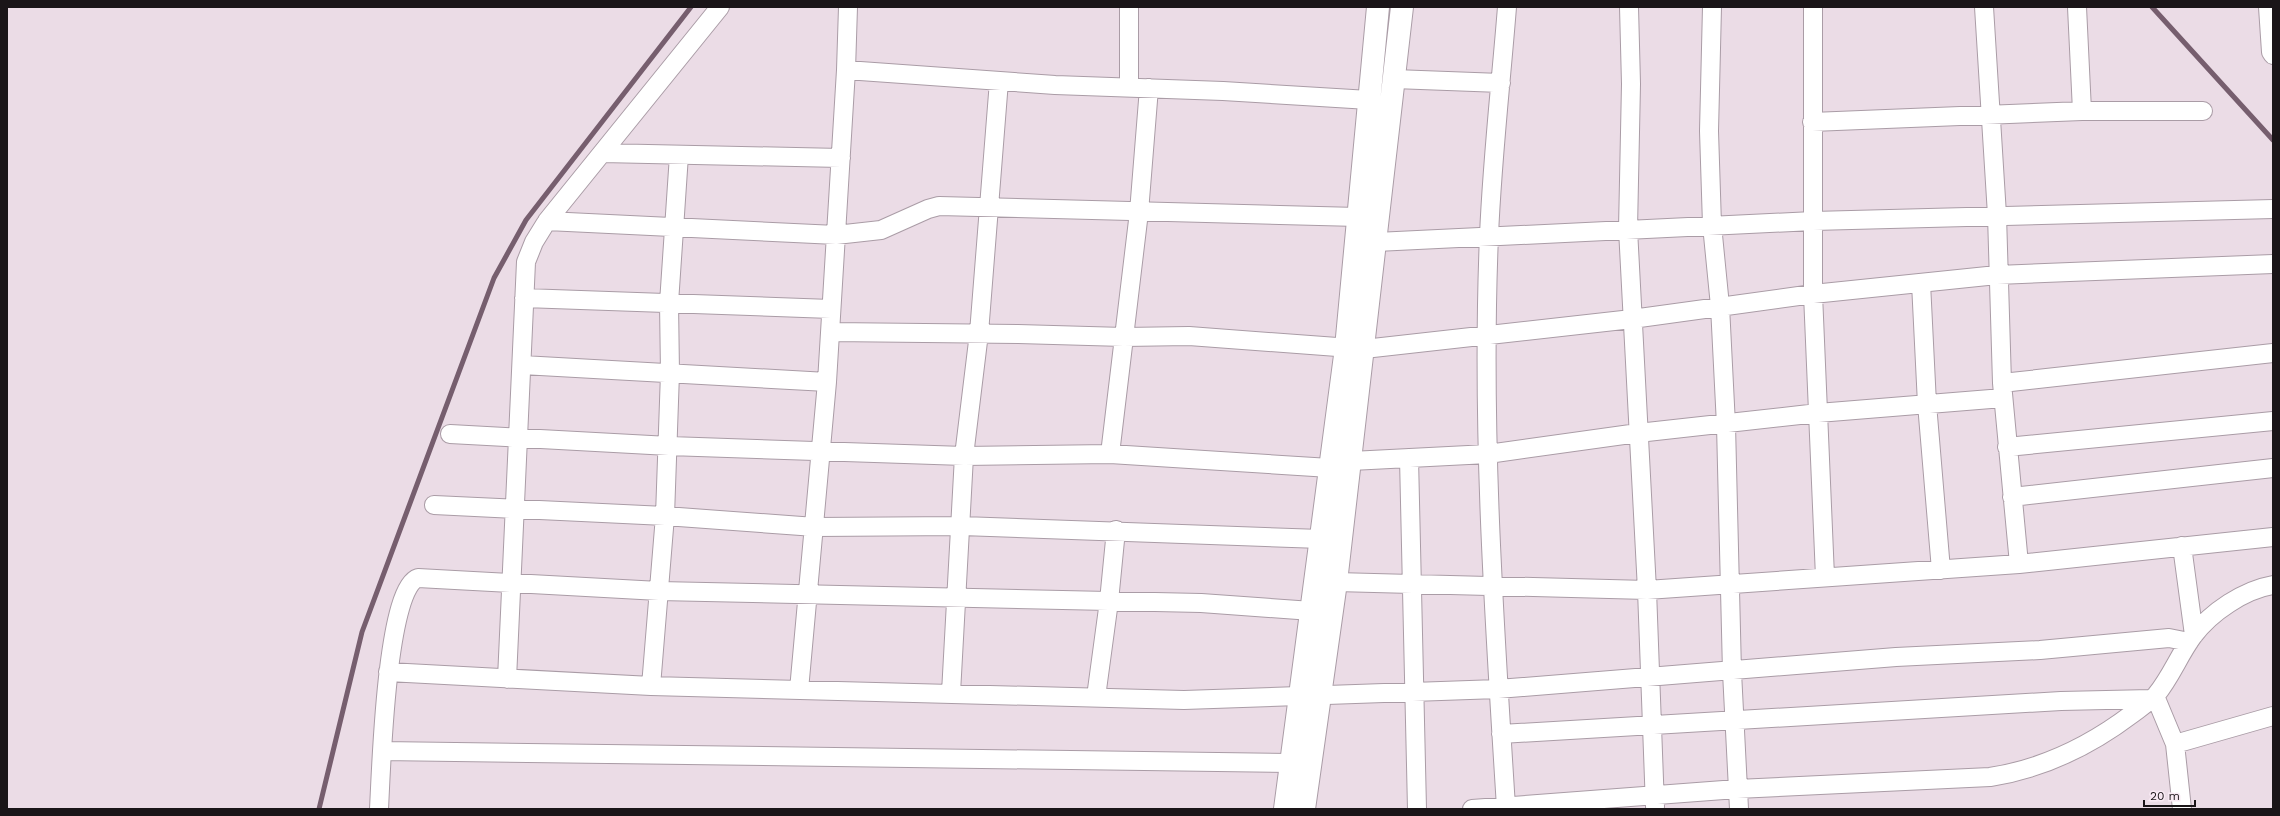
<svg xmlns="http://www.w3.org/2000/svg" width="2280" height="816" font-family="'Work Sans',sans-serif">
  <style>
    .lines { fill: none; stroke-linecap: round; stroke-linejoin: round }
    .stream { stroke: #765e6e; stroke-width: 5 }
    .minor-casing { stroke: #aa9ca6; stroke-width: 20 }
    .secondary-casing { stroke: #aa9ca6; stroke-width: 24 }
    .minor { stroke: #fff; stroke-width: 18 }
    .secondary { stroke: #fff; stroke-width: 22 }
  </style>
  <rect width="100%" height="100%" fill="#ebdce6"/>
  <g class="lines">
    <path class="stream" d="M2152,7l121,133
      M319,809l43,-177 132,-354 32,-58 165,-213"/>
    <defs>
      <path id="minor" d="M1629,7l2,77 -3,145 19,361 8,217
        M1712,7l-3,124 3,94 8,81 6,119 6,247 7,137
        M1813,7v287l12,283
        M1984,7l13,208 5,168 17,181
        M2077,7l5,104
        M2268,7l3,45 2,3
        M846,70l209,15 168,6 146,9
        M1394,79l107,4
        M1129,87v-80
        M1812,122l270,-11h121
        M602,153l239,5
        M547,221l289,14 45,-5 47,-21 11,-3 419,11
        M1376,242l437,-21 460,-12
        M1921,283l6,121 14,166
        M524,298l307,11
        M831,332l187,2 106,3 65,-1 175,13 268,-30 181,-25 184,-19 276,-11
        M522,365l305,17
        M2002,383l271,-30
        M450,434l219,12 295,10 146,-2 220,14
        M2007,447l266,-26
        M1110,454l29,-242 10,-124
        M1409,458l8,351
        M1351,461l137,-7 150,-21 180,-20 185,-15
        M2012,497l261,-29
        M434,505l231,11 150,11 147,-1 359,13
        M2182,546l12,89
        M1336,582l311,8 372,-26 254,-27
        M388,672l263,14 533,14 314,-11 398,-32 144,-7 129,-12 20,4
        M507,679l19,-417 8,-20 13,-21 173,-214
        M651,686l14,-170 5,-143 -1,-70 10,-148
        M799,690l28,-308 19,-312 2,-63
        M951,693l13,-237 15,-123 20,-252
        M2155,696l20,48 7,65
        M1096,697l13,-96 7,-71
        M1501,734l560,-33 90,-2
        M2175,744l98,-28
        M382,751l909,12
        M1506,807c-12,-190 -25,-381 -17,-571 3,-76 12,-153 18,-229
        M379,809c2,-35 7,-221 39,-231l241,13 542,12 111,8
        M1472,809l265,-20 253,-12c52,-8 101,-32 142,-63 8,-6 17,-12 24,-19 15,-18 23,-40 37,-59 18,-24 51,-46 80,-51"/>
      <path id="secondary" d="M1285,809l61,-461 32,-341
        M1304,809l32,-227 66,-575"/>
    </defs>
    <use href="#minor" class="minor-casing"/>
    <use href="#secondary" class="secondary-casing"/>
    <use href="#minor" class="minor"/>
    <use href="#secondary" class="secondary"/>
  </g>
  <rect width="2280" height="816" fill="none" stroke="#1a1518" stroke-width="16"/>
  <path d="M2144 800v6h51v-6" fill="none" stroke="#1a1518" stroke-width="2"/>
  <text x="2150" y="800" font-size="12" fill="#1a1518" stroke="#f9eaf4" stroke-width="3" paint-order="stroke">20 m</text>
</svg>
